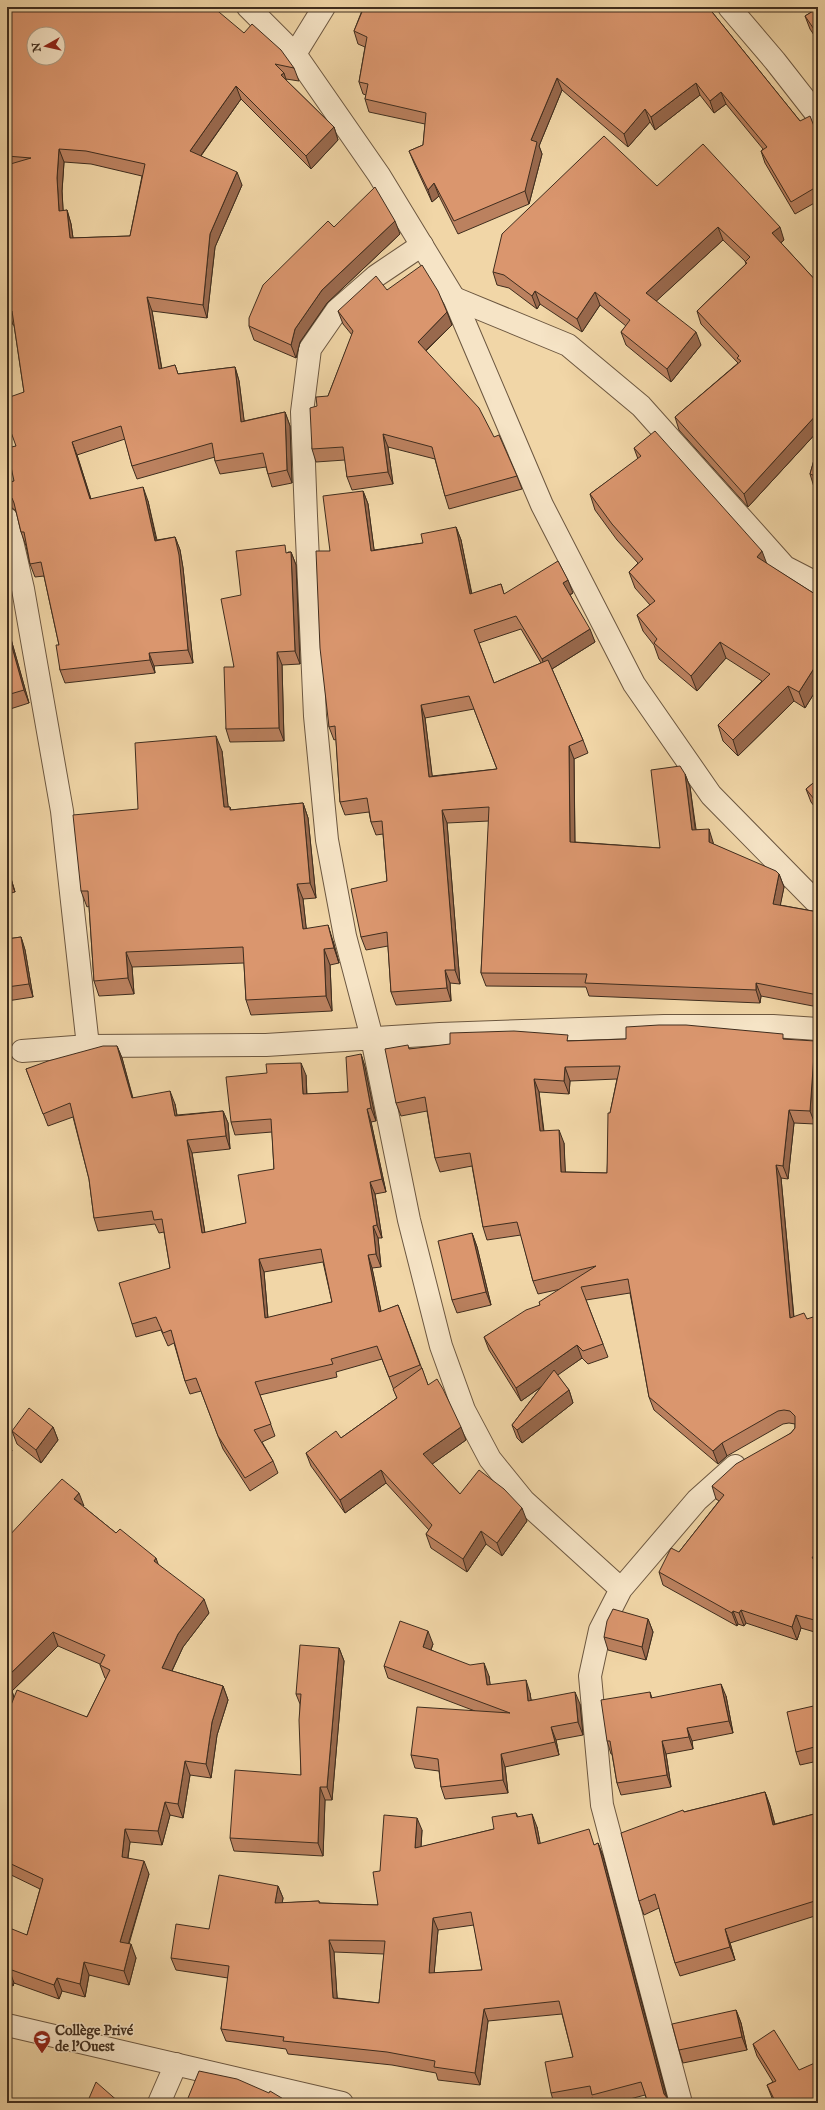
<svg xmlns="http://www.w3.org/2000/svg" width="825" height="2110" font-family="'IM FELL English',serif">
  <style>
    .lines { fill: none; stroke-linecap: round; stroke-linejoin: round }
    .minor-casing { stroke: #6c5740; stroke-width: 24 }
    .tertiary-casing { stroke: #6c5740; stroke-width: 24 }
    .minor { stroke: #f6e4c6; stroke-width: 22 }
    .tertiary { stroke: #f6e4c6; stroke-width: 22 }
    .wall { fill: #bb815f; stroke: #3f2d1e; fill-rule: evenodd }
    .shaded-wall { fill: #99694d; stroke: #3f2d1e }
    .building { fill: #da966e; stroke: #3f2d1e; fill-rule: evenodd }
    .labels { text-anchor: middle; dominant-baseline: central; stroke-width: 3; stroke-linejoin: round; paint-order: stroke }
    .poi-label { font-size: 14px; font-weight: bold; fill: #3f2d1e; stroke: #f6e4c6; text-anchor: start }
  </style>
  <rect width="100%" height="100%" fill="#f1d6a7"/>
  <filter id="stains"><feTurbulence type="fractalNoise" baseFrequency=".005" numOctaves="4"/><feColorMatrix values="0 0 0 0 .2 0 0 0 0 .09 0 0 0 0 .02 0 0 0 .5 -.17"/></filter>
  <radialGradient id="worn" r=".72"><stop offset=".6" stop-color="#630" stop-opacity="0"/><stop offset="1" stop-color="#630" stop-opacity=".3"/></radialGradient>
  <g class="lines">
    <defs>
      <path id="minor" d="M729,7l46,54 43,55
        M295,54l29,-47
        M422,245l-46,31 -39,34 -27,39 -8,63 4,104 9,200 12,124 18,96 27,102 37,182 32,126 23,64 26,49 34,42 97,88
        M454,298l114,47 73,61 144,161 33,17
        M7,519l16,70 39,222 26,235
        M22,1051l66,-5 178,-1 174,-11 224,-8h109l45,3
        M159,2103l17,-39
        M681,2103l-79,-298 -12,-129 10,-46 21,-41 76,-89 38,-34"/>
      <path id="tertiary" d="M248,7l47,47 84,121 75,123 88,207 92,179 77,111 107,109
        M7,2025l335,78"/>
    </defs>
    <use href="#minor" class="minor-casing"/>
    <use href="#tertiary" class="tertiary-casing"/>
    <use href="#minor" class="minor"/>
    <use href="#tertiary" class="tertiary"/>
  </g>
  <path class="wall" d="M7,7l237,26 50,35 5,13 -13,-2v1l48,47 4,13 -27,29 -70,-70 -40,57 41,29 -27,62 -8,71 -55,-7 10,58 13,-4 3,9 57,-7 4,14 5,40 41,-9 5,14 2,57 -20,4 -4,-13 -2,-7 -46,7 -5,-13v-4l-78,22 -5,-13 -7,-27 -48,16 14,44 57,2 9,39 18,-3 5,13 3,18 10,95 -39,3 1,7 -90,10 -5,-13 -1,-25 -15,-69 -9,1 -5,-13 -4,-18 -5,-14 -5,-21 -5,-4h-4v-24l7,-2 2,-35 8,-54 -10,-67h-1l-4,-13 -2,-10zM64,162l27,2 51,12 -12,60 -57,2 -2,-14 -4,-14 -4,1 -1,-20z
    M363,7h345l92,114 18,15v65l-23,13 -30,-51 -4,-12 2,-2 -37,-45 -12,9 -14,-18 -45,35 -5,-8 -22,25 -66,-57 -23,56 3,8 -13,50 -71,30 -19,-38 -7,6 -18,-39 -5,-12 14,-6 2,-21 -56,-12 -4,-13 1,-4 -3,-1 -4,-12 6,-35 -7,-3 -4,-13 9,-23z
    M818,8v33l-8,-12 -5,-13z
    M657,186l127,54 -3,3 37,40v148l-70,76 -69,-77 -4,-13 63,-54 -37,-39 -4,-13 49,-47 -1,-3 -22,-21 -67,61 45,44 -30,37 -45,-37 -5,-13 5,-6 -26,-21 -18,27 -42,-28 -3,5 -28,-21 -12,-3 -4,-13z
    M334,227l66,7 -73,69 -27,39 -4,16 -42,-18 -5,-14z
    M387,290l60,22 5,13 -26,26 91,125 5,13 -73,20 -4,-13 -10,-37 -47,-12 5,37 -41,6 -5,-13 -2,-17 -29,2 -4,-13 5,-43 11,-10 24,-61 -9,-11 -5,-13z
    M818,446v42l-4,-1 -4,-13z
    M634,448l133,116 51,32v91l-13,21 -11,-7 -56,55 -15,-15 -5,-16 44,-44 -36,-23 -29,33 -38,-32 -5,-14 -11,-14 -6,-16 13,-10 -15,-17 -6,-16 9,-9 -21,-23 -22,-30 -5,-16 48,-35z
    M363,491l5,13 6,46 49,-7 33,-16 5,13 11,54 29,-10 3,10 69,-1 -3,2 25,47 -43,27 31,71 5,13 -14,6 1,83 85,6 25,-74 5,13 6,42 17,13v2l66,30 5,13 -4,18 38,7v95l-57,-11 -1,7 -171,-7 -3,-9 -100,-1 -5,-13 8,-152 -42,2 13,161 -10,-1 1,18 -55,4 -5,-13 -3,-46 -22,4 -5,-13 26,-56 -4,-47 -7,1 -5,-13 -2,-10 -24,3 -5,-13 -4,-63 -2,1 -5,-13 1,-176zM521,629l20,34 -47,20 -15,-40zM474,709l23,60 -65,7 -7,-58z
    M288,552h3l5,13 4,99 -18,1 2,76 -54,1 -4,-13 8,-62 7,-72z
    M7,625l22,78 -22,7z
    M222,751l6,56h2l1,3 72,-7 5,15 8,80 -13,1 3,29 27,13 6,22 -9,2 2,46 -81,4 -5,-15 -2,-37 -112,4 2,27 -35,2 -5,-15 -5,-75 -2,1 -6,-16 57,-82z
    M818,779v32l-7,-9 -5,-13z
    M7,865l8,27 -8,2z
    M21,937l4,13 8,47 -26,4v-62z
    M785,1039l33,9v35l-3,41 -21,-1 -6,56 -7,-1 13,139 13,2 11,4v310l-17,-5 -4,12 -51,-17 -2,3 -6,-2 -1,2 -74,-41 -4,-13 20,-20 40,-51 -3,-2 -4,-13 79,-53 4,-5v-4l-6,-1 -6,1 -56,32 -9,8 -64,-54 -5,-13 -19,-104 -44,7 22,57 -20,7 -6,-6 -25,17 12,15 4,13 -51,40 -5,-5 -5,-13 29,-38 -20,14 -32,-51 -5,-13 56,-32 21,-16 -23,5 -5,-13 -12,-46 -34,5 -4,-13 -11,-61 -32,6 -5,-14 -8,-47 -26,5 -5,-13 13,-54 161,-8zM617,1079l-7,34 -3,60 -42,-1 -1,-29 -20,-12 -5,-39 30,2 1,-13z
    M117,1046l5,12 11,40 42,6 2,11 46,-4 5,12 2,26 -38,4 13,80 41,-10 28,-54 -2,-37 -37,3 -4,-13 75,-47 1,19 41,-2 13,-38 4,13 11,54 -5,1 15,70 -11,2 7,44h-4l3,29 -9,1 9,44 17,-7 30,80 38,55 -34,24 28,30 67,27 -25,35 -16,-12 -19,28 -36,-24 -5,-14 3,-4 -43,-47 -41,30 -34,-47 -5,-13 35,-15 56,-40 -15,-39 -46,13 1,5 -77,18 15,41 -13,6 11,19 5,12 -28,18 -27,-42 -22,-58 -11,3 -5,-13 -11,-38 -6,3 -7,-16 -25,7 -4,-13 38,-56 -6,-36 -5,1 -4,-9 -57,7 -4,-13 -5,-39 -16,-62 -25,9 -22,-57zM323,1262l9,40 -64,16 -4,-46z
    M472,1233l5,14 14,58 -34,8 -5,-13z
    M53,1427l5,13 -17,23 -24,-19 -5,-13z
    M7,1436l5,15 -5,3z
    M84,1507l32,26 43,32 50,48 -26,34 -11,24 51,15 5,14 -11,35 -6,43 -21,-3 -7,43 -13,-3 -8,30 -32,-3 -2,16 21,16 -20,70 7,14 -7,27 -40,-10 -4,22 -23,-6 -3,8 -45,-16 -1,3 -6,-2v-53l3,2 17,2 13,-46 -33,-16v-158l3,-8 -3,4v-173zM58,1646l42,18v1l5,13 1,1 -19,38 -73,-19 -2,-7z
    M648,1619l5,13 -7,28 -38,-10 -4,-13z
    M433,1644l-2,6 58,26 1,9 40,8 1,7 49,4 3,31 -27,5 3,15 -54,12 3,26 -63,6 -4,-12 -2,-16 -24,-3 -4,-13 64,-44 -87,-33 -4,-12z
    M339,1648l5,13 -12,139h-7l-2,56 -89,-5 -4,-13 71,-63 -1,-71 -4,-10z
    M650,1692l2,6 74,-2 7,37 -41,8 1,8 -27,5 5,33 -50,8 -4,-12 -5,-29h-1l-4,-13z
    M818,1705v56l-18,4 -4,-13z
    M765,1792l5,14 5,18 43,-11v102l-88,28 5,17 -55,16 -5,-13 -16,-55 -15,7 -5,-14 45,-89z
    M516,1813l2,4 19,10 3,17 55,1 3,-2 5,13 64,241 1,2 8,4h-28l-3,-8 -30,8h-20l-2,-5 -24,5h-15l-3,-10 22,-36 -11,-43 -74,7 -8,64 -42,-5 -2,-7 -44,-8 -104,-11 -2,-5 -60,-8 -5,-12 7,-51 -52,-8 -5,-12 38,-29 69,-43 5,12 -1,5 37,-2 1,2 58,2 2,-34 42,-41 -1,17 73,-18zM474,1925l8,45 -48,3 4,-43zM334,1952l50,2 -5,49 -42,-5z
    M736,2010l5,13 6,27 -64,13 -4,-13z
    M753,2044l65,59h-44l-7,-18 6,-3 -16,-26z"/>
  <path class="shaded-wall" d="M284,73l4,13 -7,-11z
    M557,78l5,12 -23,56 3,8 -13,50 -4,-13 6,-51z
    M696,83l4,12 -45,35 -4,-13z
    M236,86l5,13 -47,66 -4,-14z
    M721,92l5,12 -12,9 -4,-12z
    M645,109l5,13 -22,25 -4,-13z
    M334,127l4,13 -27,29 -5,-13z
    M59,149l5,13 -2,29 2,34 -5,-14 -2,-33z
    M237,172l5,13 -27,62 -8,71 -4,-13 7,-71z
    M434,183l5,13 -7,6 -4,-12z
    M67,210l4,14 4,28 -5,-14z
    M395,221l5,13 -73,69 -27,39 -4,16 -5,-13 4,-16 27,-39z
    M718,227l5,13 -72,66 -5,-13z
    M780,227l4,13 -7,6 -5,-13z
    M535,291l5,13 -3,5 -5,-13z
    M595,292l5,13 -18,27 -5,-13z
    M147,297l5,14 12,72 -5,-14z
    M447,312l5,13 -30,29 -4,-12z
    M696,332l5,13 -30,37 -4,-13z
    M235,367l4,14 7,54 -5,-13z
    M285,412l5,14 2,57 -5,-13z
    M818,413v18l-70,76 -4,-13z
    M383,434l5,13 5,37 -5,-12z
    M72,442l5,13 18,57 -5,-13z
    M143,487l5,14 11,53 -4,-13z
    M363,491l5,13 8,60 -5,-13z
    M456,527l5,13 13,67 -4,-13z
    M175,537l5,13 3,18 10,95 -5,-13z
    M762,551l6,16 -11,-10z
    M291,552l5,13 4,99 -5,-13z
    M568,580l5,13 -6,3 -4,-13z
    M7,625l22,78 -5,-13 -17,-61z
    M590,629l5,13 -48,30 -5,-13z
    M720,642l6,16 -29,33 -6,-15z
    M277,652l5,13 2,76 -5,-13z
    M149,653l5,13 1,7 -5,-13z
    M818,662v25l-13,21 -6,-16z
    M788,686l6,15 -56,55 -5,-16z
    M421,705l4,13 9,72 -5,-13z
    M216,736l6,15 8,72 -6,-16z
    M569,746l5,13 1,96 -5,-13z
    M685,774l5,13 7,56 -5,-13z
    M303,803l5,15 8,80 -6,-15z
    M442,810l5,13 13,161 -5,-14z
    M709,829l4,13 1,13 -5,-13z
    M7,865l8,27 -8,-24z
    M779,874l5,13 -6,30 -5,-13z
    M297,884l6,15 5,45 -5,-15z
    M328,925l5,16 6,22 -5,-15z
    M818,930v15l-2,-5z
    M21,937l4,13 8,47 -4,-13z
    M324,949l6,16 2,46 -6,-15z
    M126,952l6,15 2,27 -6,-16z
    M445,970l5,13 1,18 -4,-13z
    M756,983l5,13 -1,7 -4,-13z
    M815,1041l3,7v35l-3,41 -5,-13z
    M117,1046l5,12 14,53 -4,-13z
    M361,1054l4,13 11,54 -5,-13z
    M301,1063l5,12 1,32 -4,-13z
    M565,1067l5,14 -1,13 -5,-13z
    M534,1079l5,13 6,52 -5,-13z
    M170,1091l5,13 4,24 -4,-12z
    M367,1109l4,13 15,70 -4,-13z
    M789,1110l5,13 -6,56 -5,-13z
    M223,1111l5,12 2,26 -4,-13z
    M559,1130l5,13 2,42 -5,-13z
    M187,1140l5,13 15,93 -5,-13z
    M776,1165l5,13 14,153 -5,-13z
    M370,1182l5,12 7,44 -5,-13z
    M373,1226l5,12 3,29 -5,-13z
    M472,1233l5,14 14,58 -5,-13z
    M368,1255l4,13 12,57 -5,-13z
    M259,1259l5,13 5,59 -4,-13z
    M577,1345l5,13 -61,43 -5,-13z
    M569,1390l4,13 -51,40 -5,-13z
    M53,1427l5,13 -17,23 -5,-13z
    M461,1427l5,13 -38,27 -5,-13z
    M722,1443l5,13 -9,8 -5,-13z
    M381,1470l5,13 -41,30 -5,-13z
    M79,1493l5,13 -10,-7z
    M522,1508l5,13 -25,35 -5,-13z
    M481,1531l5,13 -19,28 -4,-13z
    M818,1549v20l-6,-11z
    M156,1558l5,14 -7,-11z
    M204,1599l5,14 -26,34 -16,34 -5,-13 16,-34z
    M741,1610l5,13 -2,3 -5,-13z
    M733,1611l5,13 -1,2 -5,-13z
    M796,1615l5,13 -4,12 -5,-13z
    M648,1619l5,13 -7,28 -4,-13z
    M428,1631l5,13 -6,16 -4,-13z
    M53,1632l5,14 -46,45 3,10 -8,10v-34z
    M339,1648l5,13 -12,139 -5,-13z
    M484,1663l5,13 3,22 -5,-13z
    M526,1680l4,13 3,20 -5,-12z
    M721,1684l5,12 7,37 -4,-12z
    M223,1686l5,14 -11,35 -6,43 -5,-14 6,-42z
    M575,1692l5,12 3,31 -5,-13z
    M551,1727l5,13 3,15 -4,-13z
    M687,1728l5,13 1,8 -4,-12z
    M662,1741l4,13 5,33 -4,-12z
    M501,1754l4,13 3,26 -5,-13z
    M185,1761l5,14 -7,43 -5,-14z
    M320,1787l5,13 -2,56 -5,-13z
    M765,1792l5,14 8,33 -5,-14z
    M165,1802l5,13 -8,30 -4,-14z
    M532,1814l5,13 6,30 -5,-13z
    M417,1818l5,12 -2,31 -5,-13z
    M125,1829l5,13 -4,28 -4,-13z
    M598,1843l5,13 65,247 -4,-9z
    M144,1861l5,13 -24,81 -5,-13z
    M278,1886l5,12 -3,18 -5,-13z
    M433,1918l5,12 -5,56 -4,-13z
    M725,1929l5,14 5,17 -5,-13z
    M329,1940l5,12 4,58 -5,-12z
    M131,1944l5,14 -7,27 -5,-14z
    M84,1962l5,13 -4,22 -5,-13z
    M9,1969l5,14 -1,3 -5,-13z
    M57,1978l5,13 -3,8 -5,-14z
    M484,2009l4,12 -8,64 -5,-12z
    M736,2010l5,13 6,27 -5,-13z"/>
  <path class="building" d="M7,7h206l31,26 8,-9 29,26 13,18 -19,-4 9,9 -3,2 53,52 -28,29 -70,-70 -46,65 47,21 -27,62 -7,71 -56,-8 12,72 16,-4 3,9 57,-7 6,55 44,-10 2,58 -19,4 -5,-21 -48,8 -3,-18 -80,23 -11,-40 -49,16 18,57 53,-12 12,54 20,-4 4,18 9,95 -39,3 1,7 -90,10 -4,-25h3l-18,-83 -11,2 -6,-32h-3l-7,-29 -2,-5 -5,-3v-12l7,-2 -7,-33 9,-2 -9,-25v-23l17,-6 -12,-81 -3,1 -2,-10v-137l24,-7 -24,-2zM34,34h24v24h-24zM59,149l27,2 59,13 -15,72 -60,2 -3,-28 -8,1 -2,-33z
    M364,7h344l92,114 10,-5 8,20v50l-27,16 -30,-51 6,-4 -46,-55 -11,9 -14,-18 -45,34 -6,-8 -21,25 -67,-56 -26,62 6,2 -12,49 -71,30 -20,-38 -6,7 -19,-39 14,-6 3,-32 -61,-14 3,-15 -9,-2 8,-45 -13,-6z
    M818,8v27l-13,-19z
    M604,136l53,50 46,-42 77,83 -8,6 46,50v130l-74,81 -69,-77 66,-56 -4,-3 2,-2 -42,-45 50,-48 -2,-1 5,-5 -32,-30 -72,66 50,39 -29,37 -46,-37 9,-12 -35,-28 -18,27 -42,-28 -3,5 -28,-21 -11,-3 9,-38z
    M375,187l20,34 -73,69 -27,39 -4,16 -42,-19v-8l14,-33 65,-64 6,6z
    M422,265l16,26 9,21 -29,30 61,66 15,29 5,-2 18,41 -72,20 -13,-49 -49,-13 5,38 -41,5 -4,-30 -31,2 -2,-41 7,-2 -1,-9 12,-1 25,-65 -15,-20 38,-35 11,14z
    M655,431l107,120 -5,6 61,39v66l-19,30 -11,-6 -55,54 -15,-15 52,-51 -50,-32 -29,34 -37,-33 3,-4 -20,-24 18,-14 -26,-29 14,-13 -31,-35 -22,-30 51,-38 -7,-8z
    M818,446v31l-8,-3z
    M363,491l8,60 52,-8 -2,-9 35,-7 14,67 31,-10 3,10 54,-33 10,19 -5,3 27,46 -48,30 -26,-43 -42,14 20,53 54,-23 35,80 -14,6 1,96 90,6 -9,-78 29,-4 5,8 7,56 17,-1v13l67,29 3,3 -6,30 45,8v18l-2,10h2v55l-62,-12v7l-171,-7 2,-9 -106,-1 8,-166 -47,3 13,160h-10l2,18 -56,4 -4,-60 -26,5 -10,-48 36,-8 -5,-60 -11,1 -4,-24 -27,4 -5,-76 -6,1 -9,-79 -4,-97h14l-7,-55zM469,696l28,73 -68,8 -8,-72z
    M285,545l1,8 5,-1 4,99 -18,1 2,76 -53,1 -2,-62h10l-13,-68 20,-4 -5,-44z
    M7,629l17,61 -17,5z
    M216,736l8,71h6v3l73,-7 7,80 -13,1 6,45 25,-4 6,23 -10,1 2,47 -80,4 -3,-53 -117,5 2,26 -34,3 -6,-90h-7l-8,-76 65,-6 -3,-66z
    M818,779v25l-12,-15z
    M7,868l3,10 -3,1z
    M21,937l8,47 -22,3v-48z
    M659,1025h27l97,9v5l32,2 -5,70 -21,-1 -6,56 -7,-1 14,153 14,-5 3,6 6,-2 5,6v226l-6,9 6,2v61l-22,-6 -4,12 -51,-17 -2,3 -6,-2 -1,2 -73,-41 12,-24 8,4 45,-57 -12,-9 24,-22 55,-31 4,-5v-12l-5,-5 -6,-1 -6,1 -56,32 -9,8 -64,-54 -21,-118 -47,8 22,57 -20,7 -6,-6 -61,43 -32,-51 42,-27 14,-5 -1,-3 57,-36 -63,15 -16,-59 -34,5 -13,-74 -35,5 -10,-61 -29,6 -11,-54 23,-4 1,4 41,-5v-11l64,-2 54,4 -1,6 59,-2v-12zM620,1066l-10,47h-2l-1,60 -46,-1 -2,-42 -19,1 -6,-52 30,2 1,-14z
    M103,1046h14l15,52 38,-7 5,25 48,-5 3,25 -39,4 15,93 44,-10 -8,-48 36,-6 -3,-50 -40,3 -5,-45 41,-4 -1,-9 35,-1 2,31 45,-2 -2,-35 15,-3 10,54 -4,1 15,70 -12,3 7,43 -4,1 3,28 -8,1 11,57 19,-7 22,60 -31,12 -12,-31 -46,13 2,5 -78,18 16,42 -17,6 19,31 -28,17 -27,-42 -22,-58 -11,3 -14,-51 -8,3 -7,-16 -24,7 -13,-41 51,-15 -8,-49 -8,1 -2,-9 -58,7 -5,-39 -19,-76 -27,11 -17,-45 22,-8zM321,1249l11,53 -67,16 -6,-59z
    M472,1233l14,59 -34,8 -14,-59z
    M422,1368l6,17 9,-6 6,10 18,38 -38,27 37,40 19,-24 25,19 18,19 -25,35 -16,-12 -18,28 -37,-25 6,-9 -51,-55 -41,30 -34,-47 30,-22 5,7 56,-40 -4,-9z
    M554,1370l15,20 -52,40 -5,-5z
    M29,1408l24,19 -17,23 -24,-19z
    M62,1479l17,14 -5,6 42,34 4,-4 36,29 -2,3 50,38 -26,35 -16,34 61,18 -11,36 -6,42 -21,-3 -7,43 -13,-2 -7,29 -33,-2 -3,28 22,4 -24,81 11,2 -7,27 -40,-9 -4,22 -23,-6 -3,7 -45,-16 -1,4 -1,-1v-41l3,2 2,-4 15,6 16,-56 -36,-17v-147l10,-25 70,27 23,-47 -10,-5 5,-10 -52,-23 -46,45v-139z
    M613,1609l35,10 -6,28 -38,-10 3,-16z
    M400,1621l28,10 -5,16 47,18 14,-2 3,22 39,-5 2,21 47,-9 3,30 -27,5 4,15 -54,12 2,26 -62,7 -3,-28 -27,-4 6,-48 93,6 -126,-47z
    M300,1645l39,3 -12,139h-7l-2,56 -88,-5 5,-68 66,5 -2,-55 2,-26h-5z
    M721,1684l8,37 -42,7 2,9 -27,4 5,34 -50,8 -7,-42h-3l-6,-41 49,-8 1,6z
    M7,1687l3,1 -3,4z
    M818,1705v41l-22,6 -9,-40z
    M816,1788h2v9z
    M765,1792l8,33 45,-12v87l-93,29 5,18 -55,16 -20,-69 -16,7 -18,-68 62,-23 1,2z
    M516,1813l1,4 15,-3 6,30 51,-15 5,16 4,-2 66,251 4,5 8,4h-28l-7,-21 -49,13 -2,-9 -39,7 -6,-31 28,-5 -14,-56 -75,8 -9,64 -41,-6 1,-6 -48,-9 -104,-11 1,-4 -63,-8 8,-63 -58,-8 5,-34 33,5 10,-54 59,11 -3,17 44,-2v2l59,2 -5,-33 7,-1 4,-56 33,3 -2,30 79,-19 -2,-12zM471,1912l11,58 -53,3 4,-55zM329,1940l56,1 -6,62 -46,-5z
    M736,2010l6,27 -63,13 -7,-26z
    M774,2030l25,40 18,-8 1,3v38h-42l-9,-18 9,-4 -23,-37z
    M199,2071l38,8 32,14 1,-2 20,12h-104z
    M96,2082l24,21h-33z"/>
  <defs>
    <symbol id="school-pin" viewBox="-11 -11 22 30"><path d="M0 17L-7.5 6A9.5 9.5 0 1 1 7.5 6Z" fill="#8f2418" stroke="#f6e4c6"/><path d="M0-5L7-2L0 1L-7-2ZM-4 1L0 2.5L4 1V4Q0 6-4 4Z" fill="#fff"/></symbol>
  </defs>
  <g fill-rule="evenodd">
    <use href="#school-pin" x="32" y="2029" width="20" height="27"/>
  </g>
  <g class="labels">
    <g class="poi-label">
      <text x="55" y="2031">Collège Privé<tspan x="55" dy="16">de l'Ouest</tspan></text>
    </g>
  </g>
  <rect width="825" height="2110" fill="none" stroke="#f1d6a7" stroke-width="24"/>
  <rect x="8" y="8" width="809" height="2094" fill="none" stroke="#3f2d1e" stroke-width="2"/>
  <rect x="12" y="12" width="801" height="2086" fill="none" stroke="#3f2d1e"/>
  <g transform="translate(46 46) rotate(262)"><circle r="19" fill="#f6e4c6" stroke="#ad9b83"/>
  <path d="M0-3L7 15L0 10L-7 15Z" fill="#8f2418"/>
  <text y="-6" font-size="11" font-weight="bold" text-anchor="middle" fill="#3f2d1e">N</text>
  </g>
  <rect width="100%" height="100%" filter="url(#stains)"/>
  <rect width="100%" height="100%" fill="url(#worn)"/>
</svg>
